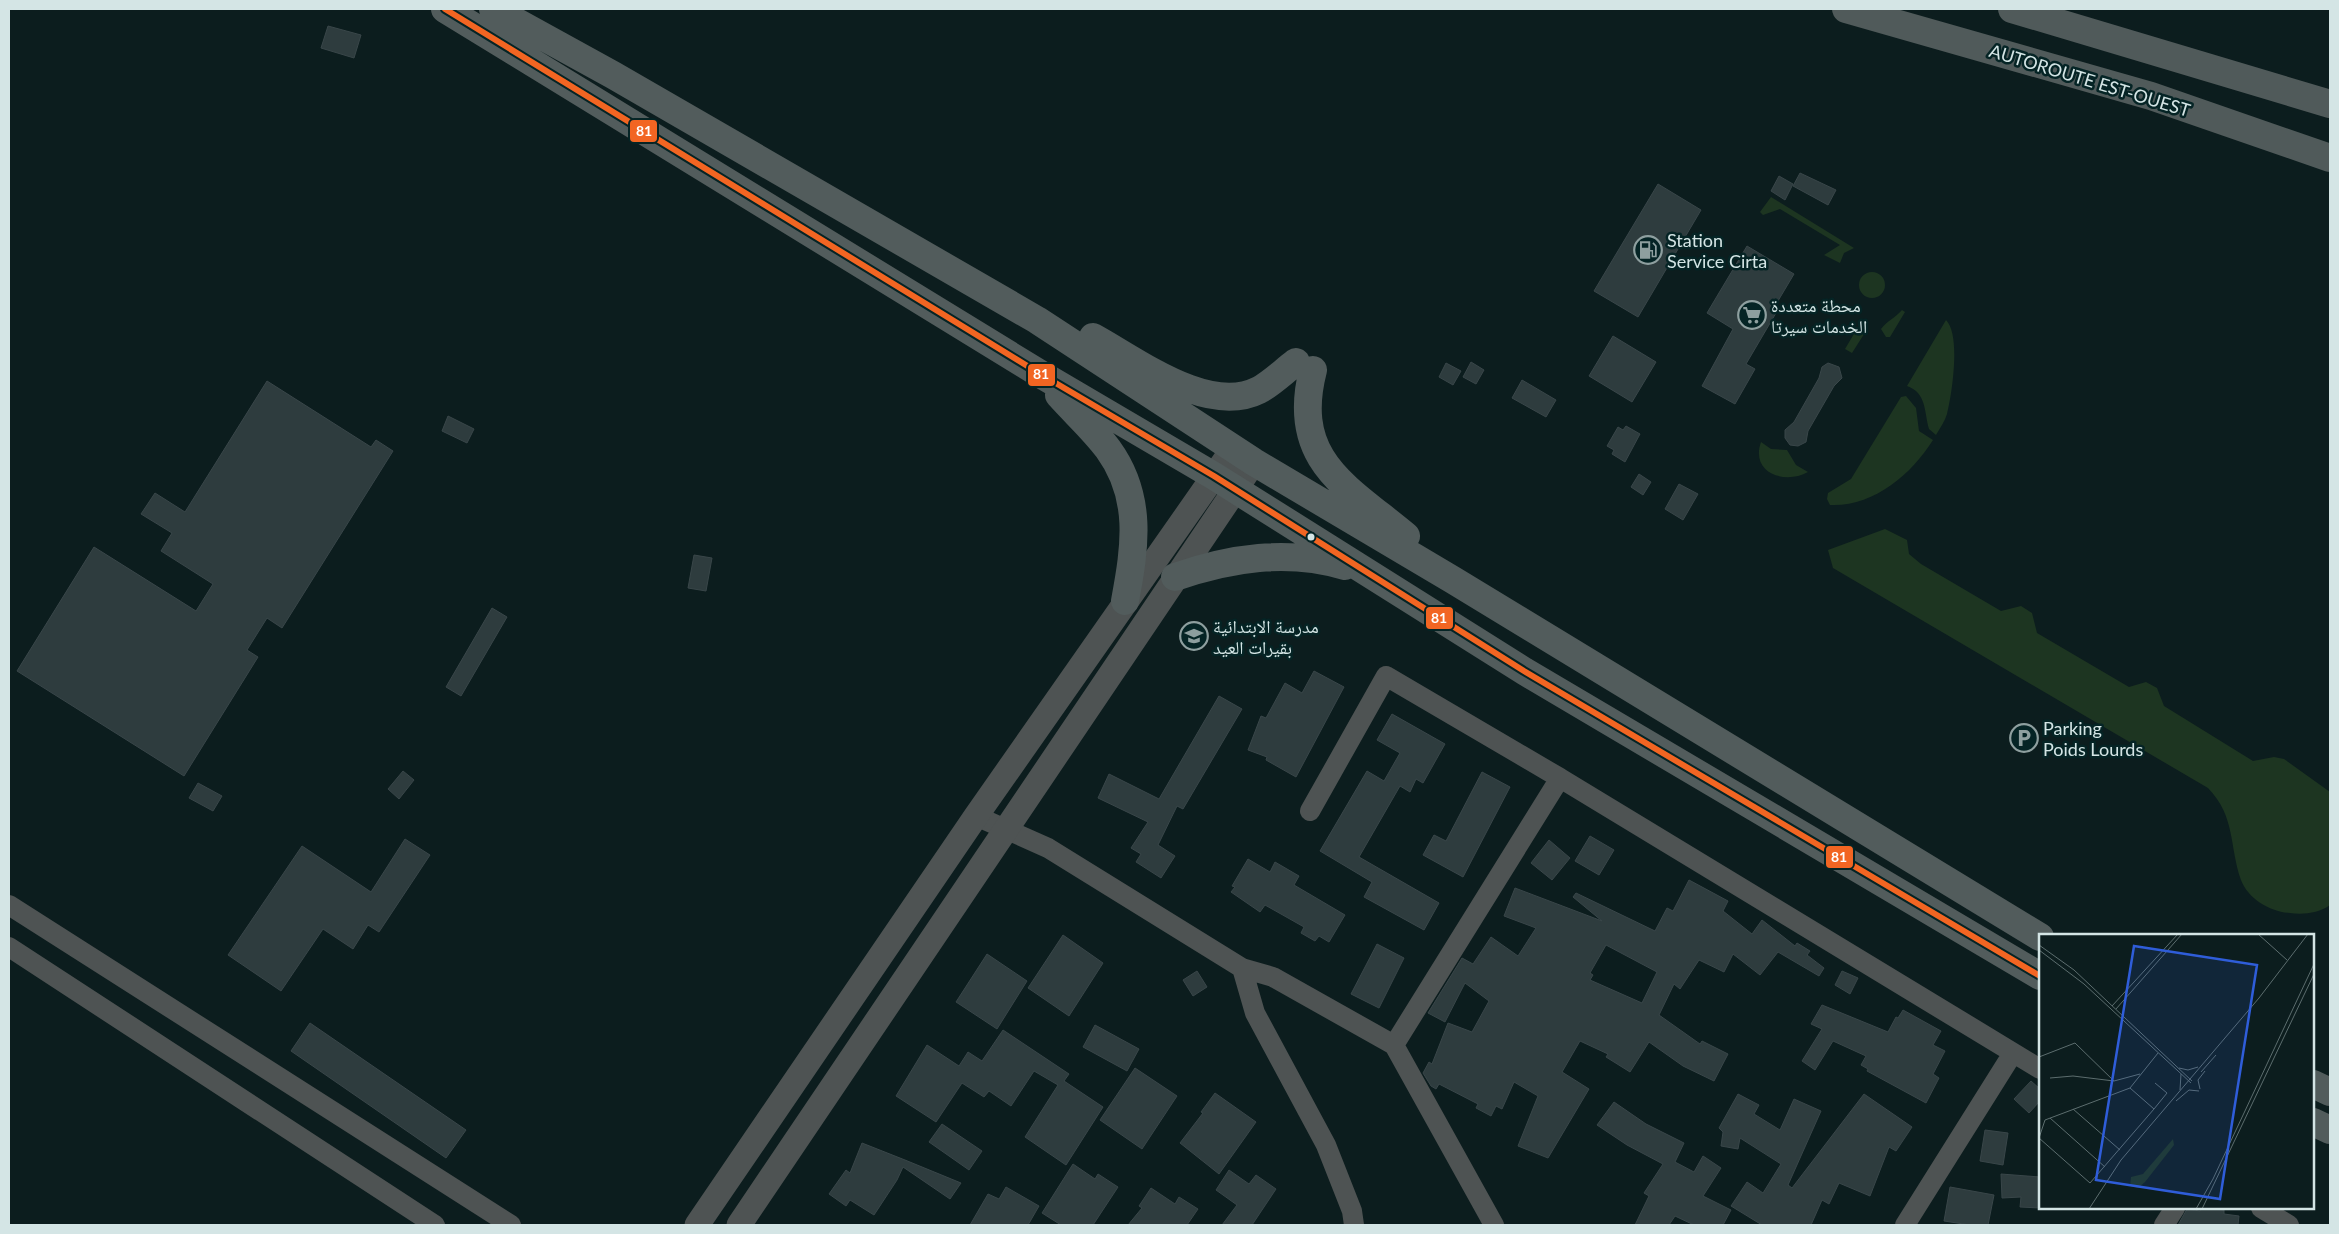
<svg xmlns="http://www.w3.org/2000/svg" width="2339" height="1234" font-family="Lato,'Noto Naskh Arabic',sans-serif">
  <style>
    .green { fill: #1d3521 }
    .building { fill: #2e3c3e; stroke: #394649; fill-rule: evenodd }
    .lines { fill: none; stroke-linecap: round; stroke-linejoin: round }
    .minor { stroke: #4e5353; stroke-width: 20 }
    .tertiary { stroke: #4e5353; stroke-width: 25 }
    .trunk { stroke: #525c5c; stroke-width: 28 }
    .motorway { stroke: #505a5a; stroke-width: 28 }
    .bus-1-casing { stroke: #052425; stroke-width: 10 }
    .bus-1 { stroke: #f26522; stroke-width: 6 }
    .bus-dot { fill: #d4e5e5; stroke: #052425; stroke-width: 2 }
    .labels { text-anchor: middle; dominant-baseline: central; stroke-width: 5; stroke-linejoin: round; paint-order: stroke }
    .street-label { font-size: 18px; fill: #d4e5e5; stroke: #052425 }
    .poi-label { font-size: 18px; fill: #d4e5e5; stroke: #052425; text-anchor: start }
    .inset-road { fill: none; stroke: #5c6d6e; stroke-width: 1 }
    .view { fill: #2f5dd9; fill-opacity: 0.15; stroke: #2f5dd9; stroke-width: 2.5 }
    .inset-edge { fill: none; stroke: #d4e5e5; stroke-width: 2.5 }
    .line-badge { stroke: #052425; stroke-width: 2 }
    .badge-label { font-size: 14px; text-anchor: middle; font-weight: bold; fill: #fff }
  </style>
  <rect width="100%" height="100%" fill="#0c1d1e"/>
  <path class="green" d="M1771,197l83,51 -10,5 -4,10 -16,-8 16,-10 -60,-36 -17,6 -3,-3z
    M1859 285a13 13 0 1 1 26 0a13 13 0 1 1-26 0Z
    M1902,310l3,2 -15,25h-4l-5,-8c6,-8 14,-11 21,-19z
    M1946,320c15,15 6,74 1,94 -2,7 -7,14 -11,21l-7,-6c-5,-17 -2,-36 -22,-43z
    M1858,327l8,4 -14,22 -7,-4z
    M1906,396l10,12 3,23 14,9c-22,35 -60,67 -103,65l-3,-6 1,-6 23,-14 50,-82z
    M1761,442l10,7 16,1 9,15 12,7c-23,13 -58,1 -47,-30z
    M1885,529l22,11 2,14 12,10 80,47 20,-5 11,7 5,20 92,54 17,-5 11,6 7,18 89,55 21,-4 10,2 46,33v113c-11,8 -27,10 -40,8 -19,-1 -42,-14 -49,-33 -12,-34 -5,-63 -33,-92l-375,-220 -5,-18z"/>
  <path class="building" d="M328,26l33,9 -7,23 -33,-10z
    M1800,173l36,17 -8,15 -35,-19z
    M1779,176l14,8 -8,16 -14,-9z
    M1658,184l43,26 -63,107 -44,-26z
    M1747,246l47,28 -22,37 4,2 -30,51 9,5 -20,35 -33,-18 31,-57 -26,-16z
    M1613,336l43,26 -24,40 -43,-26z
    M1471,362l13,8 -8,14 -13,-7z
    M1446,363l15,8 -8,14 -14,-8z
    M1828,363l11,4 3,11 -8,8 -26,45 -2,11 -8,4 -8,-1 -5,-7v-8l9,-8 25,-44 3,-11z
    M1522,380l34,20 -10,17 -34,-19z
    M267,381l104,66 5,-7 17,11 -111,177 -15,-10 -20,32 11,7 -74,119 -167,-105 77,-124 102,64 17,-27 -52,-33 11,-18 -31,-19 14,-21 30,19z
    M448,416l26,13 -7,14 -25,-12z
    M1626,426l14,8 -15,28 -13,-8 2,-4 -7,-4 11,-19 5,3z
    M1639,474l12,8 -8,13 -12,-8z
    M1679,484l19,10 -15,26 -18,-11z
    M694,555l18,3 -6,33 -18,-3z
    M492,608l15,9 -46,79 -15,-9z
    M1314,671l30,16 -48,90 -30,-17 1,-3 -19,-7 13,-34 5,2 19,-35 17,10z
    M1219,696l23,13 -59,100 -6,-3 -19,39 17,11 -14,22 -25,-16 5,-8 -10,-6 17,-26 -50,-24 11,-24 50,25z
    M1392,714l53,30 -22,39 -7,-4 -6,13 -10,-6 -41,71 80,46 -15,27 -60,-33 8,-15 -52,-31 47,-80 17,10 16,-28 -23,-13z
    M403,771l11,9 -15,19 -11,-10z
    M1482,772l28,15 -47,90 -40,-22 11,-20 12,6z
    M198,783l24,13 -9,15 -24,-13z
    M1590,836l24,14 -15,25 -24,-14z
    M405,839l25,16 -51,77 -11,-7 -15,24 -30,-20 -42,62 -53,-36 74,-109 69,46z
    M1549,840l21,18 -18,22 -21,-17z
    M1248,859l22,13 5,-10 24,14 -5,9 51,30 -16,27 -10,-6 -4,5 -14,-8 3,-6 -39,-22 -5,7 -29,-20 4,-5 -3,-1z
    M1689,880l39,21 -5,10 29,23 10,-14 33,26 2,-3 13,8 -3,4 17,13 -5,8 -41,-24 -18,23 -27,-21 -9,18 -25,-12 -19,29 -6,-5 -15,31 41,29 2,-3 26,13 -14,27 -31,-15 -34,-24 -19,30 -24,-15 2,-3 -28,-13 -18,31 27,17 -41,69 -30,-12 20,-50 -24,-14 -12,27 -6,-3 -5,10 -15,-8 2,-4 -39,-20 -3,5 -5,-3 -8,-13 6,-11 3,2 16,-41 24,9 17,-31 -24,-18 -20,39 -17,-9 34,-55 11,6 18,-27 27,19 18,-28 -32,-12 11,-28 87,33 -29,-24 3,-4 79,38 12,-23 6,3zM1606,945l51,27 -15,31 -52,-23 3,-5 -3,-2z
    M1063,935l40,28 -34,53 -41,-28z
    M1377,944l27,14 -25,50 -28,-14z
    M987,954l40,27 -30,48 -41,-27z
    M1197,971l10,16 -14,9 -10,-16z
    M1842,971l16,7 -8,16 -15,-9z
    M1822,1005l66,27 8,-15 2,1 5,-8 38,21 -8,14 12,6 -12,23 6,4 -13,25 -59,-32 1,-2 -7,-4 5,-9 -33,-15 -18,29 -13,-9 20,-32 -11,-5z
    M310,1023l156,107 -20,28 -155,-107z
    M1095,1025l44,24 -12,22 -44,-24z
    M1003,1030l66,44 -5,7 39,26 -37,58 -41,-28 33,-52 -24,-14 -23,35 -22,-15 -5,6 -22,-14 -26,39 -40,-26 31,-51 32,21 9,-14 14,9z
    M1135,1068l42,28 -35,53 -42,-29z
    M2031,1081l9,8v12l-11,12 -15,-14z
    M1215,1093l41,29 -37,52 -39,-31 23,-30 -2,-1z
    M1738,1094l21,11 -5,9 26,16 14,-31 27,12 -33,74 4,3 72,-94 48,33 -16,24 -7,-4 -19,49 -31,-13 -10,21 -7,-4 -11,25h-49l-31,-19 16,-24 16,11 18,-29 -41,-26 -2,11 -17,-3 2,-14 -4,-4z
    M1614,1102l32,22 38,19 -9,19 19,10 9,-16 18,12 -18,28 28,14 -8,15h-29l-19,-9 -6,9h-34l14,-29 -5,-3 19,-29 -36,-19 -30,-20z
    M942,1124l40,27 -13,19 -40,-28z
    M1985,1130l23,3 -5,32 -23,-4z
    M862,1143l43,17 56,23 -11,16 -47,-32 -6,13 -23,35 -24,-15 -4,6 -17,-12 17,-24 4,3z
    M1073,1164l22,15 3,-5 20,13 -25,38h-32l-19,-12z
    M1229,1170l20,14 7,-9 20,14 -24,36h-30l15,-20 -21,-15z
    M2001,1174l39,3v31l-20,-1 1,-10 -19,1z
    M1006,1187l33,19 -11,19h-58l18,-31 11,5z
    M1950,1187l44,8 -6,30h-18l-26,-4z
    M1151,1188l24,16 4,-7 19,12 -11,16h-59l14,-17 -3,-2z
    M2201,1208l23,2v4l15,2 -1,9h-60l9,-16 13,2z"/>
  <g class="lines">
    <path class="minor" d="M1310,811l76,-135 174,102
      M976,816l72,32 194,120 31,9 121,68 100,180
      M9,905l502,320
      M9,947l426,278
      M1242,968l13,45 71,132 26,66 2,14
      M1394,1045l166,-267 480,291
      M2261,1208l28,17
      M1905,1225l108,-172
      M2164,1225l11,-17"/>
    <path class="tertiary" d="M697,1225l279,-409 257,-367
      M739,1225l515,-763"/>
    <path class="trunk" d="M445,9l597,366 172,101 310,195 516,305
      M493,9l120,66 424,245 217,142 199,118 587,357
      M1093,337c44,24 115,79 166,53 13,-7 25,-19 37,-28
      M1313,370c-23,90 33,116 93,166
      M1059,395c16,18 35,35 49,54 35,48 27,98 17,152
      M1175,577c55,-19 112,-28 170,-11
      M2313,1084l17,8
      M2313,1122l17,8"/>
    <path class="motorway" d="M1846,9l305,87 179,62
      M2012,9l318,95"/>
    <defs>
      <path id="bus-1" d="M445,9l597,366 172,101 310,195 516,305"/>
    </defs>
    <use href="#bus-1" class="bus-1-casing"/>
    <use href="#bus-1" class="bus-1"/>
  </g>
  <defs>
    <symbol id="fuel-ring" viewBox="-11 -11 22 22"><circle r="9.5" fill="#052425" stroke="#8e9f9f" stroke-width="1.5"/><path d="M-5.5-6h7V0h2V4h1.3V-2.5L3-4.5l.8-.8L6-3V5H2.5V1h-1V6h-7ZM-4.2-4.7v3.2H.2V-4.7Z" fill="#8e9f9f"/></symbol>
    <symbol id="supermarket-ring" viewBox="-11 -11 22 22"><circle r="9.5" fill="#052425" stroke="#8e9f9f" stroke-width="1.5"/><path d="M-6-5.5h2.5l.6 2H6L4.5 2H-2.5L-4.4-4H-6ZM-1.5 3.2a1.3 1.3 0 1 0 .1 0ZM3 3.2a1.3 1.3 0 1 0 .1 0Z" fill="#8e9f9f"/></symbol>
    <symbol id="school-ring" viewBox="-11 -11 22 22"><circle r="9.5" fill="#052425" stroke="#8e9f9f" stroke-width="1.5"/><path d="M0-5L7-2L0 1L-7-2ZM-4 1L0 2.5L4 1V4Q0 6-4 4Z" fill="#8e9f9f"/></symbol>
    <symbol id="parking-ring" viewBox="-11 -11 22 22"><circle r="9.5" fill="#052425" stroke="#8e9f9f" stroke-width="1.5"/><path d="M-3.5-5.5H1a3.5 3.5 0 0 1 0 7H-1V5.5H-3.5ZM-1-3.4V-.6H.8a1.4 1.4 0 0 0 0-2.8Z" fill="#8e9f9f"/></symbol>
  </defs>
  <g fill-rule="evenodd">
    <use href="#fuel-ring" x="1632" y="234" width="32" height="32"/>
    <use href="#supermarket-ring" x="1736" y="299" width="32" height="32"/>
    <use href="#school-ring" x="1178" y="620" width="32" height="32"/>
    <use href="#parking-ring" x="2008" y="722" width="32" height="32"/>
  </g>
  <circle class="bus-dot" cx="1311" cy="537" r="4.5"/>
  <g class="labels">
    <g class="street-label">
      <text transform="translate(2090 80) rotate(17)">AUTOROUTE EST-OUEST</text>
    </g>
    <g class="poi-label">
      <text x="1667" y="240">Station<tspan x="1667" dy="21">Service Cirta</tspan></text>
      <text x="1771" y="305">محطة متعددة<tspan x="1771" dy="21">الخدمات سيرتا</tspan></text>
      <text x="1213" y="626">مدرسة الابتدائية<tspan x="1213" dy="21">بقيرات العيد</tspan></text>
      <text x="2043" y="728">Parking<tspan x="2043" dy="21">Poids Lourds</tspan></text>
    </g>
  </g>
  <g transform="translate(2039 934)">
    <rect width="275" height="275" fill="#0c1d1e"/>
    <path d="M134,205l1,6 -29,37 -7,6 -8,-2 1,-9 12,-3z" fill="#1d3521"/>
    <path class="inset-road" d="M219,0l29,26M0,11l35,25 118,111M0,16l45,34 107,99M73,72l66,-72M77,75l66,-75M0,123l36,-14 39,38M140,134l9,2 10,-3M162,138l15,-17M11,144l23,-2 41,5 26,-7M161,155l-2,-9 7,-9M141,156l1,-16M137,167l13,-11 10,1M34,175l47,41M115,175l13,-16 -12,-10M11,184l55,49M0,204l51,45 64,-74 -24,-21M0,204l6,-18 85,-32 28,-35M50,275l32,-49 138,-162 49,-64M157,275l17,-30 101,-215M163,275l112,-235"/>
    <path class="view" d="M95,12l123,19 -37,234 -124,-19z"/>
    <rect width="275" height="275" class="inset-edge"/>
  </g>
  <g class="line-badge">
    <rect x="629" y="119" width="29" height="24" rx="5" fill="#f26522"/>
    <rect x="1027" y="363" width="29" height="24" rx="5" fill="#f26522"/>
    <rect x="1425" y="606" width="29" height="24" rx="5" fill="#f26522"/>
    <rect x="1825" y="845" width="29" height="24" rx="5" fill="#f26522"/>
  </g>
  <g class="badge-label">
    <text x="644" y="136">81</text>
    <text x="1041" y="379">81</text>
    <text x="1439" y="623">81</text>
    <text x="1839" y="862">81</text>
  </g>
  <rect width="2339" height="1234" fill="none" stroke="#d4e5e5" stroke-width="20"/>
</svg>
